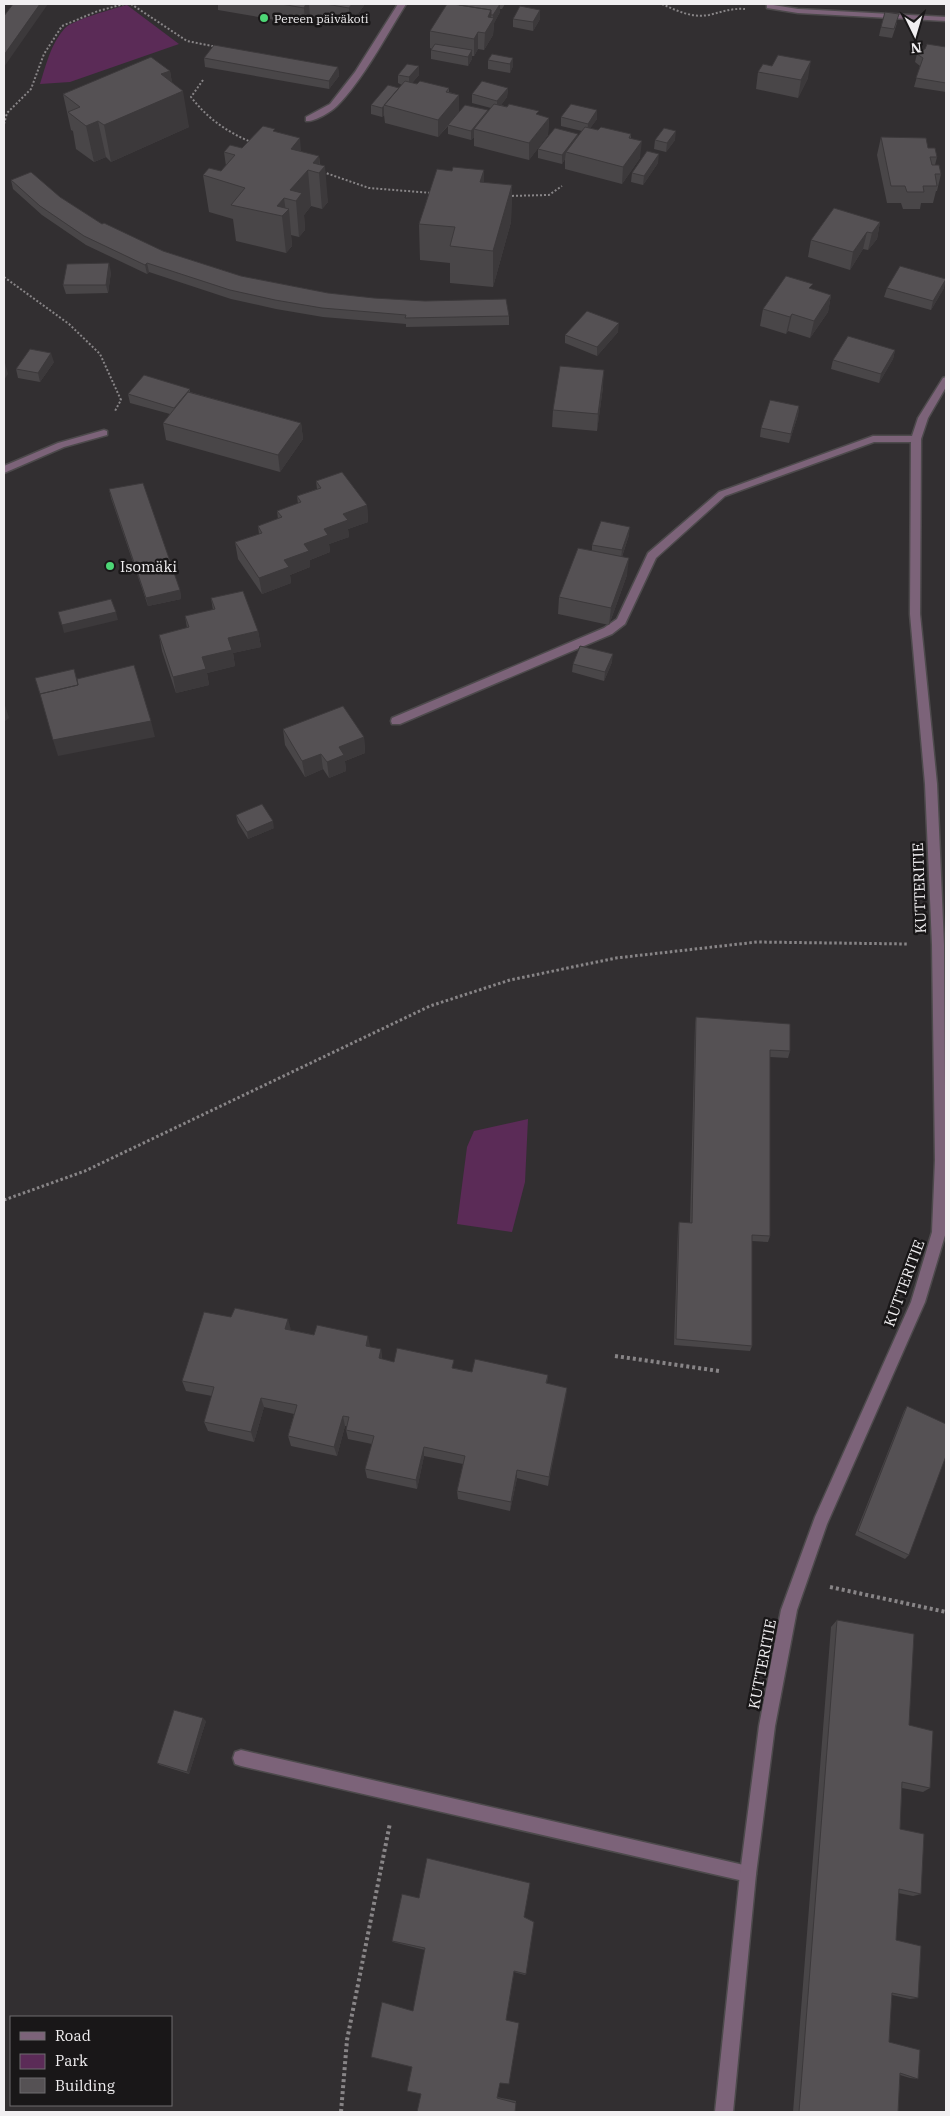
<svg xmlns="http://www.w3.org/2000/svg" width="950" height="2116" font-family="'IBM Plex Serif',serif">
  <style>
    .green { fill: #5b2b57 }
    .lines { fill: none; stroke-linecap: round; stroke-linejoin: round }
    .service-casing { stroke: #4d4a4c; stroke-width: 3 }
    .minor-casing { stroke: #4d4a4c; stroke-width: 3 }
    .path-far2 { stroke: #888587; stroke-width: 2; stroke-dasharray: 2 2; stroke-linecap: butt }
    .path-far1 { stroke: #888587; stroke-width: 3; stroke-dasharray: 2.5 2.5; stroke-linecap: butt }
    .path { stroke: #888587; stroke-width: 4; stroke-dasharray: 3 3; stroke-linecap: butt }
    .service { fill: #7c6379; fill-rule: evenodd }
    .minor { fill: #7c6379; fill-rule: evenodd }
    .wall { fill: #494648 }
    .shaded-wall { fill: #3c393b }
    .building { fill: #555154; stroke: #3c393b }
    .poi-dot { fill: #4dd676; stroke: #191718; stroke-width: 2 }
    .labels { text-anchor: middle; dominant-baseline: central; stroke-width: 5; stroke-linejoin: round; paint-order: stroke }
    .far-poi-label { font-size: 12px; fill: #f1eff1; stroke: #191718; text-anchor: start }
    .poi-label { font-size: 15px; fill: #f1eff1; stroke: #191718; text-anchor: start }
    .street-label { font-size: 15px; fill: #f1eff1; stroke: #191718 }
  </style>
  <rect width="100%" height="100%" fill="#322f31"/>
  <path class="green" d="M127,5l52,39 -109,38 -30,2c6,-19 11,-41 25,-56 10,-9 48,-19 62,-23z
    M528,1119l-3,63 -13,50 -55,-8 10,-77 7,-16z"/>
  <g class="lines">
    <defs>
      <path id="service" d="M873,436h43l5,3 -5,3h-42l-149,54 -69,62 -31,66 -13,10 -212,90h-8l-1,-3 1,-3 212,-90 13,-9 31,-66 71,-61z
        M241,1750l507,116 6,2 2,6 -2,6 -6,2 -507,-116 -6,-2 -2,-6 2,-6z"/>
      <path id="minor" d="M398,4h8c-20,32 -43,76 -69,102 -6,6 -23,16 -31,15v-4l24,-13 25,-32z
        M767,4l31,5 148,8v4l-148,-8 -31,-5z
        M946,377v10l-18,31 -7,21 -1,175 17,170 7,161 2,287 -21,70 -98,222 -30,86 -22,116 -19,148 -23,238h-18l25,-238 19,-148 22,-116 34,-93 96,-215 21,-70 3,-72 -3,-215 -7,-161 -15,-170 1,-175 7,-21 25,-40z
        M104,430l3,1v4l-43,12 -60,26v-7l54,-23z"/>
    </defs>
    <use href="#service" class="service-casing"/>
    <use href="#minor" class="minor-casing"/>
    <path class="path-far2" d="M131,4l56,37 30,6
      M662,4c15,7 30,14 47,11 12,-3 23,-7 36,-6
      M203,80l-12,17c16,21 36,35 60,45
      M4,124l3,-11 24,-24 13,-35 18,-28 36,-15 26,-7
      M323,172l46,16 63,5
      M508,196l41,-1 13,-9
      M4,277l65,47 31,30 21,46 -6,11"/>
    <path class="path-far1" d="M4,1200l81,-29 345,-165 80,-26 106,-22 141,-16 151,2"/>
    <path class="path" d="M615,1356l104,15
      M830,1587l116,25
      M341,2112l6,-72 43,-217"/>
    <use href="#service" class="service"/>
    <use href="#minor" class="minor"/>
  </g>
  <path class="wall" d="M218,4h147l-15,21 -40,-7 -5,7 -87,-15z
    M460,4h45l-3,5h-2v3l-6,11 -1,12 -9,15 -6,-1 -4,7h-2v3l-4,7 -37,-7v-9l1,-1 -2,-1v-17z
    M540,10v9l-7,12 -20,-4v-8z
    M897,23l-5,15 -13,-2 2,-9z
    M946,47v45l-32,-5 6,-21 -5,-4 2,-8z
    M204,58l134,9 1,9 -10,13 -124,-22z
    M513,58v8l-3,7 -22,-4v-9z
    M170,71l2,12 17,44 -78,35 -5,-5 -12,5 -18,-13 -3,-18 -2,-1 -8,-36z
    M758,72l50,6 -10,20 -42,-9z
    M398,75h21l-7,8 37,5v4l10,3v17l29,-1 3,-3 -19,-5v-9l36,-6 -1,9 -6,8 48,13 -1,17 -19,25 -55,-14v-9l-3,3 -23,-6v-8l-10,11 -53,-14 -1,-8 -2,2 -11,-3v-9l28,-17 3,-3 -4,-2z
    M561,117l36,2 -7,9 8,2 33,4v5l9,19 -18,26 -57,-15v-10l-3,5 -24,-6v-9l40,-13 4,-5 -21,-5z
    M275,132l26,20 18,4 1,8 8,38 -6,7 -11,-3 -7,9 1,15 -6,7 -8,-2 1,11 -6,7 -50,-12 -3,-22 -24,-7 -6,-37 18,-4 5,-5 -2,-14 18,-4z
    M881,137l47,11 9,9 -2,8 6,9 -4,17h-1l-3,12h-12l-1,6h-17l-2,-6h-14l-10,-48z
    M655,140h20l-9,12 -12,-3z
    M658,163l-15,22 -12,-3 1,-9z
    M11,180l49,17 42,27 61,27 78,25 87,17 181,23v9l-103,2v-3l-83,-7 -47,-8 -45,-10 -82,-27 -2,2 -61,-29 -44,-30 -29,-26z
    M484,183l28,2 -1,37 -18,65 -43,-4v-20l-30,-3 -1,-36z
    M880,222l-3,17 -9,11 -5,-1 -13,21 -42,-13 3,-17z
    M111,272l-3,21 -42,1 -3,-9z
    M887,288h57l-13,22 -47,-13z
    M812,289l19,6 -3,17 -18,26 -22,-7 -2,3 -26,-8 3,-17z
    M618,332l-21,24 -32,-13v-8z
    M895,350l-2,9 -14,24 -48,-14 2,-9z
    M54,362l-14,20 -22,-4 -2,-9z
    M603,387l-6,44 -45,-4 1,-17z
    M190,389v3l111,31 2,16 -23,33 -114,-32 -3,-17 7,-9 -40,-11 -2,-9z
    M799,406l-1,9 -9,28 -29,-6 1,-9z
    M316,481l51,24 1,17 -20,7 1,8 -20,7 1,8 -20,8v7l-20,8 1,8 -29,11 -24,-35 -3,-17 24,-8 -1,-8 20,-7 -1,-8 21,-7 -1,-8 20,-7z
    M109,489l71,101 1,9 -33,7 -37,-108z
    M629,535l-7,22 5,18 -18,50 -51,-11 1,-17 33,-46v-6z
    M211,598l47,33 3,16 -28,6 2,13 -28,7 2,12 -33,8 -14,-42 -3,-16 28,-7 -2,-12 28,-6z
    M612,662l-8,19 -32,-9 1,-8z
    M283,729l81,8 1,16 -20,8 1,10 -17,7 -6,-9 -18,8 -20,-32z
    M236,815l38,13 -26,11 -10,-16z
    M696,1017l94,34 -2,7 -18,-1v179l-2,6 -16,-1v105l-2,5 -76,-6 4,-117 1,-6 11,1 5,-199z
    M291,1330l90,19 1,10 12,3 60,6 18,4 76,3 -1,8 20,5 -19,98 -31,-8 -7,33 -52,-12 -1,-8 6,-27 -39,-8 -7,33 -50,-11 -2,-9 7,-25 -24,-5 -2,-9 1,-4h-2l-8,30 -46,-10 -3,-10 6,-22 -30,-7 -10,35 -46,-11 -4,-9 8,-26 -26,-5 -4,-10z
    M907,1406l2,149 -4,4 -50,-24 49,-124z
    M837,1620l72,105 21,63 -7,4 -21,-4 -2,41 21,65 -8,2 -15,-3 -2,47 22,58 -8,1 -18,-4 -3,47 29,37 -8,-1 -10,-3 -2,37h-105l38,-485z
    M206,1721l-17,53 -29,-9 -3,-2z
    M419,1898l105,19 2,57 -1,1 -11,-3 -8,48 -6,63 -3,14 19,4v2l-95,-9 -9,-27 1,-56 12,-61 -32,-8 -1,-1z"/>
  <path class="shaded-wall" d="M40,4h8l-44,63v-12z
    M306,4h3l1,14 -5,7 -1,-17z
    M352,4h13l-15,21 -1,-17z
    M500,4v8l-6,11 -1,12 -9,15 1,-17 3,-16 3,-7v12l2,-3v-4z
    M540,10v9l-7,12v-9z
    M478,32v17l-4,7v-17z
    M472,50v9l-4,7v-9z
    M513,58v8l-3,7v-9z
    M811,61l-3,17 -10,20 3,-18z
    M419,66v9l-10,11v-9z
    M338,67l1,9 -10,13v-8z
    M170,71l4,24 9,-4 6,36 -78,35 -7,-37 57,-51z
    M508,88l-1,9 -10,13v-9z
    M459,95v17l-21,25v-17z
    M384,106v9l-2,2v-9z
    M488,110l-14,19v8l-3,3v-9z
    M597,110v9l-10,14 1,-9z
    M549,118l-1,17 -19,25v-17z
    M98,121l8,36 -12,5 -8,-36z
    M676,131l-1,9 -9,12 1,-9z
    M578,134v9l-12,9 -1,7 -3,5v-9z
    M300,138l3,37 -12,-26z
    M642,141l-2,17 -18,26 1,-17z
    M659,154l-1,9 -15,22 1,-9z
    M319,156l1,15 5,-5 3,36 -6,7 -3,-36 -6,-10z
    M308,170l3,36 -7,9 1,15 -6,7 -3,-36 -6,-11z
    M484,170v37l-4,-25z
    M512,185l-1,37 -18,65v-36z
    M284,198l2,14 3,-3 3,37 -6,7 -4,-37 -5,-10z
    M880,222l-3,17 -9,11 4,-17z
    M867,232l-4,17 -13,21 3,-18z
    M109,263l2,9 -3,21 -2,-8z
    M147,263l2,9 -2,2 -2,-9z
    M946,279l-2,9 -13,22 2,-9z
    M831,295l-3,17 -18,26 4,-17z
    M792,314l-4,17 -2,3 4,-17z
    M619,323l-1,9 -21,24v-9z
    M895,350l-2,9 -14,24 2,-9z
    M51,353l3,9 -14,20 -2,-9z
    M4,359l4,15 -4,6z
    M604,370l-1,17 -6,44 1,-17z
    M799,406l-1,9 -9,28 2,-9z
    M301,423l2,16 -23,33 -2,-17z
    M367,505l1,17 -20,7 1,8 -20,7 1,8 -20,8v7l-20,8 1,8 -29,11 -3,-16 84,-64z
    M630,527l-1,8 -8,24 1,-9z
    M629,558l-2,17 -18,50 2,-17z
    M180,590l1,9 -33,7 -2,-8z
    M116,612l2,8 -54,13 -2,-8z
    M258,631l3,16 -28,6 2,13 -28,7 2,12 -33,8 -3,-16 55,-39z
    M613,654l-1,8 -8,19 1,-9z
    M4,702l5,16 -5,4z
    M151,721l4,16 -97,19 -5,-16z
    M364,737l1,16 -20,8 1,10 -17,7 -2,-16 12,-15z
    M321,754l2,15 -18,8 -3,-16z
    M273,821l1,7 -26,11 -1,-7z
    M288,1319l3,11 -3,10 -3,-11z
    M368,1336l2,10 -3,10 -1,-10z
    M381,1349l1,11 -3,-2z
    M567,1388l-1,10 -18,88 1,-9z
    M261,1398l3,9 -10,35 -3,-10z
    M343,1416l2,10 -8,30 -3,-9z
    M424,1447v9l-7,33 -1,-9z
    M517,1470v8l-7,33 1,-9z
    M203,1718l3,3 -17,53 -2,-2z"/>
  <path class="building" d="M13,4h27l-36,51v-39z
    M281,4h25l-2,4z
    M326,4h26l-3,4z
    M447,4h6l38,6 -3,7 6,1 -9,15 -7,-1 -4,7 -44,-8z
    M460,4h40l-7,11h-2v-5l-32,-5z
    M520,6l20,4 -7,12 -20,-3z
    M885,12l14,2 -5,15 -13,-2z
    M435,44l37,6 -4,7 -37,-7z
    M927,44l19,3v36l-30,-5 7,-20 -6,-4 4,-4 4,-1z
    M214,45l124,22 -9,14 -125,-23z
    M492,54l21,4 -3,6 -22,-4z
    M778,55l33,6 -10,19 -43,-8 5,-8 9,2z
    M151,57l19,14 -9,3 22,17 -79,34 -6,-4 -12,5 -18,-14 12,-5 -17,-13z
    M407,64l12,2 -10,11 -11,-2z
    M405,81l12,3 3,-3 29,7 -3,4 13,3 -21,25 -54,-15z
    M482,81l26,7 -11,13 -25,-7z
    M388,85l11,3 -17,20 -11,-3z
    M494,104l13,3 2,-3 30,7 -3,3 13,4 -20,25 -55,-14z
    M571,104l26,6 -9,14 -27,-7z
    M465,105l23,5 -17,21 -23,-6z
    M263,126l12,3 -2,2 27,7 -9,11 28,7 -6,7 12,3 -6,7 -11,-3 -18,20 12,3 -6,8 -12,-3 -7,8 12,3 -7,7 -51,-11 14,-17 -42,-13 6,-7 12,3 14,-16 -11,-3 6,-7 12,3z
    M585,127l13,3 3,-3 30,7 -2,4 13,3 -19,26 -57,-15z
    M555,128l23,6 -16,21 -24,-6z
    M664,128l12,3 -9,12 -12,-3z
    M881,137l45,1 2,10h7l2,9h-7l2,8h7l2,9h-6l2,12h-14l1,6h-17l-2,-6h-14z
    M647,151l12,3 -15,22 -12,-3z
    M453,167l31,3 -4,12 32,3 -19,66 -43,-5 5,-19 -36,-3 18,-55 15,2z
    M31,172l29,25 42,27 2,-1 59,28 78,25 87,17 46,5 51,3 81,-2 3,17 -104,2 1,-3 -84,-7 -47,-8 -45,-10 -83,-27 -2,2 -61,-29 -44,-30 -29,-26z
    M834,208l46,14 -8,11 -5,-1 -14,20 -42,-12z
    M109,263l-3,22h-43l4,-21z
    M900,266l46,13 -13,22 -46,-13z
    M786,276l27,8 -4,4 22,7 -17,26 -22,-7 -2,3 -27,-8z
    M587,311l32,12 -22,24 -32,-12z
    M848,336l47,14 -14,24 -48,-14z
    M30,349l21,4 -13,20 -22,-4z
    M560,366l44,4 -6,44 -45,-4z
    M144,375l46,14 -16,19 -46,-14z
    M188,392l113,31 -23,32 -115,-32z
    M770,400l29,6 -8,28 -30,-6z
    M342,472l25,33 -24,9 5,6 -24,9 4,6 -24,9 5,7 -25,9 5,7 -30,11 -24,-36 27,-9 -4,-7 24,-9 -5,-6 24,-9 -4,-6 24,-8 -5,-7z
    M143,483l37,107 -34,8 -37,-109z
    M601,521l29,6 -8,23 -30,-5z
    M578,548l51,10 -18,50 -52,-11z
    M243,591l15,40 -30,7 4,12 -30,7 4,12 -33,8 -14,-42 30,-8 -4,-11 30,-7 -4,-11z
    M111,599l5,13 -54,13 -4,-13z
    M580,646l33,8 -8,18 -32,-8z
    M134,665l17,56 -98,19 -13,-46 38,-9 -1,-6z
    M74,669l4,16 -38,9 -5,-16z
    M343,706l21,31 -25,10 5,8 -17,7 -6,-8 -19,7 -19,-32z
    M262,804l11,17 -26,11 -11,-17z
    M696,1017l94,7v27l-20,-1v186l-18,-1v111l-76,-7 3,-117 13,1z
    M235,1308l53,11 -3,10 29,6 3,-10 51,11 -2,10 15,3 -2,9 15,4 3,-14 57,12 -2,8 20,4 3,-13 73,16 -2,8 21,5 -18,89 -32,-7 -6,32 -54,-11 8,-35 -41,-9 -8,33 -51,-11 9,-33 -28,-6 3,-13 -6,-1 -9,31 -46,-11 9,-31 -36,-7 -10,34 -47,-10 10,-35 -32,-6 22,-69 27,5z
    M907,1406l39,18v32l-37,99 -51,-24z
    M837,1620l77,14 -5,91 24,6 -3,57 -28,-6 -2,47 24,5 -3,60 -22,-5 -3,51 25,6 -3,52 -26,-5 -3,49 31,8 -2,29 -18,-6 -2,39h-99z
    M174,1710l29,8 -16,54 -30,-9z
    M427,1858l103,25 -6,34 10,5 -8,52 -12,-3 -8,49 13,3 -10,61 -9,-1 -3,15 19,5 -1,9h-98l4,-18 -14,-3 5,-24 -41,-10 11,-55 31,9 12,-63 -33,-7 10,-47 17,4z"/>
  <g class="poi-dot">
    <circle cx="264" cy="18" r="5"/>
    <circle cx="110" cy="566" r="5"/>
  </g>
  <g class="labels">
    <g class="far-poi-label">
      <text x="274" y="18">Pereen päiväkoti</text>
    </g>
    <g class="poi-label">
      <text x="120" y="566">Isomäki</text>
    </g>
    <g class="street-label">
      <text transform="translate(919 888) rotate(-92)">KUTTERITIE</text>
      <text transform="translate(904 1283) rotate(-70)">KUTTERITIE</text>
      <text transform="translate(762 1664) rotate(-79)">KUTTERITIE</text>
    </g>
  </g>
  <rect width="950" height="2116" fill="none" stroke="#f1eff1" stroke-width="10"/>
  <rect x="10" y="2016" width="162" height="90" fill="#191718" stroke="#6f6d6f"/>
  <rect x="20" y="2032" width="25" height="8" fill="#7c6379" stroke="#6f6d6f"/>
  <text x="55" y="2041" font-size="15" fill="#f1eff1">Road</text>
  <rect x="20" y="2054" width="25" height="15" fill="#5b2b57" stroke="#6f6d6f"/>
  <text x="55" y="2066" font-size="15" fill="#f1eff1">Park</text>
  <rect x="20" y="2078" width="25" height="15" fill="#555154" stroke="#6f6d6f"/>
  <text x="55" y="2091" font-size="15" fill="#f1eff1">Building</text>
  <g transform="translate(915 35) rotate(175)" stroke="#191718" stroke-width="4" paint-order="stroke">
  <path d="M0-4L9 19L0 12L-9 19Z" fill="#f1eff1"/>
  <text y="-8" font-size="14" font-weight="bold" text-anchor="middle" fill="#f1eff1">N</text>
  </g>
</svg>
